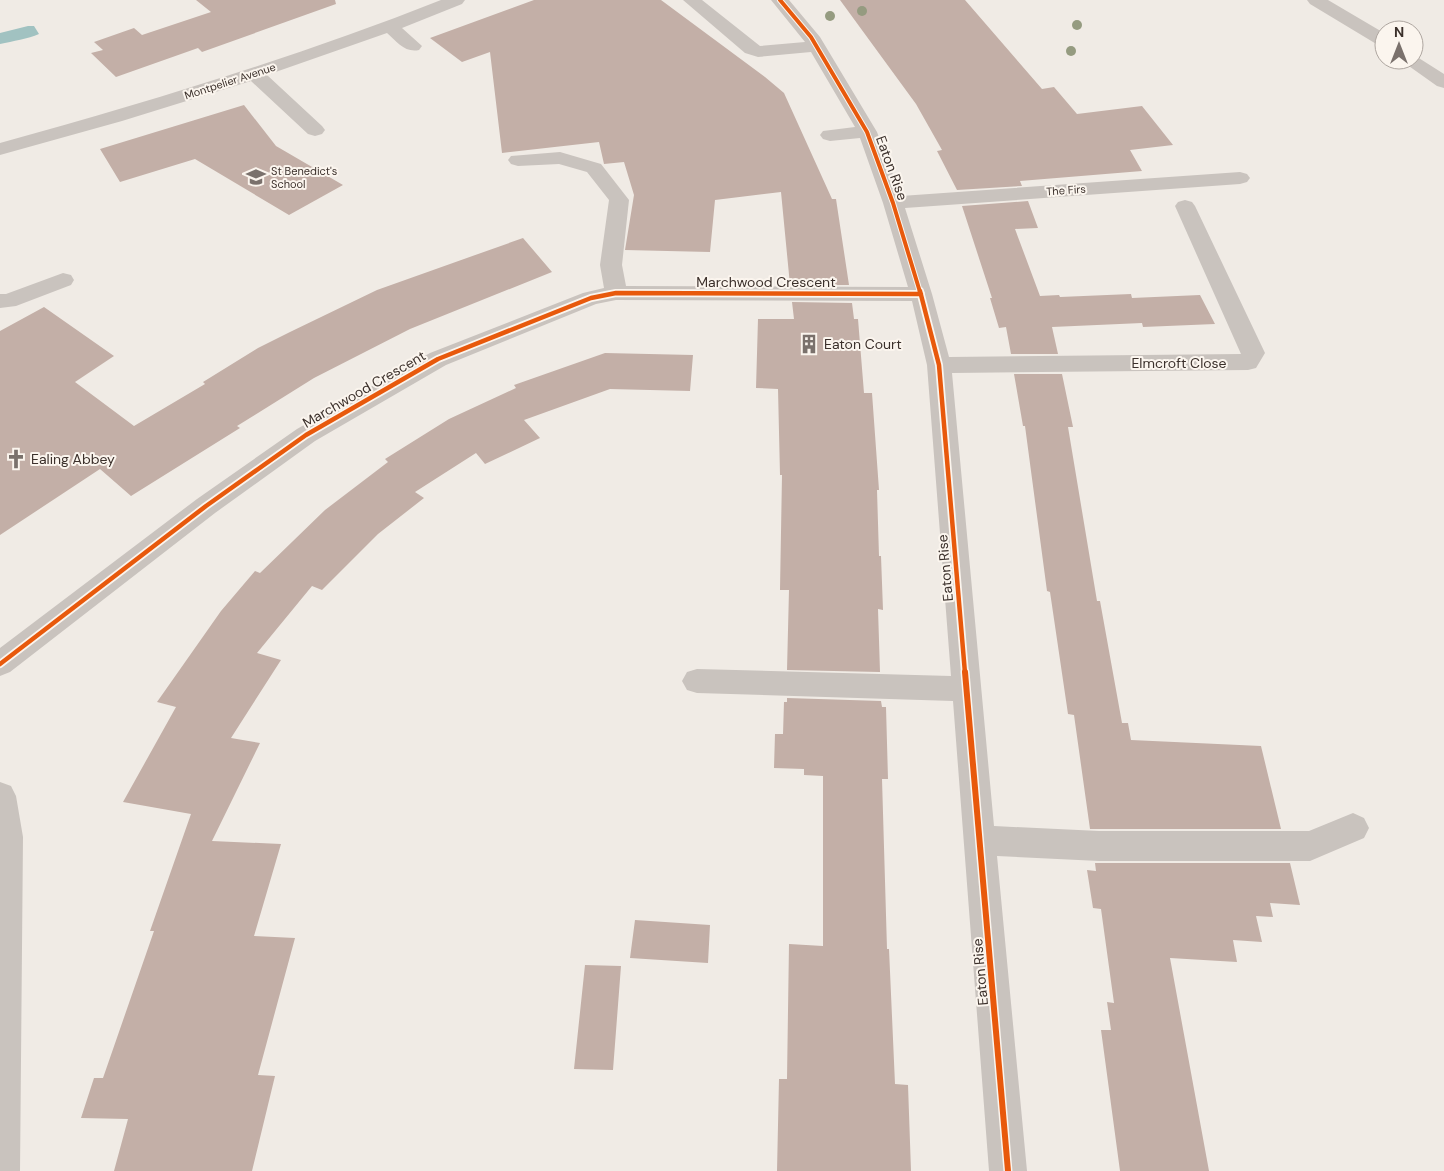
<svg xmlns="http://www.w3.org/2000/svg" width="1444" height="1171" font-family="'DM Sans',sans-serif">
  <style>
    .water { fill: #a1c2c1 }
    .building { fill: #c3afa7 }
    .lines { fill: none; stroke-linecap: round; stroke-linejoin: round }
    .minor { fill: #c9c3be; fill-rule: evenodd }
    .cycleway-far2-casing { stroke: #fbf5ee; stroke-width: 6 }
    .cycleway-far1-casing { stroke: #fbf5ee; stroke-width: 8 }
    .cycleway-casing { stroke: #fbf5ee; stroke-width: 9 }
    .cycleway-far2 { stroke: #e8590c; stroke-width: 4 }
    .cycleway-far1 { stroke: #e8590c; stroke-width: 4.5 }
    .cycleway { stroke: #e8590c; stroke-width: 6 }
    .tree { fill: #959b80 }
    .labels { text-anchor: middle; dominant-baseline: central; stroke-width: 4; stroke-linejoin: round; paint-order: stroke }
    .far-street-label { font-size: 11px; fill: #3b302b; stroke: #fbf5ee }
    .far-poi-label { font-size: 11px; fill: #3b302b; stroke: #fbf5ee; text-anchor: start }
    .street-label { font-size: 14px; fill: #3b302b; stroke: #fbf5ee }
    .poi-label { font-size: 14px; fill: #3b302b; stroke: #fbf5ee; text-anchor: start }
  </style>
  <rect width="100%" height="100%" fill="#f0ebe5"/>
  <path class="water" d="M28,26h6l5,8c-11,5 -26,7 -39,10v-11z"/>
  <path class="building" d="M196,0h139l1,4 -134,48 -4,-4 -82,29 -25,-24 12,-3 -9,-8 40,-14 8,7 69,-23z
    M534,0h127l104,77 19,16 48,106h4l13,86h-59l-9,-93 -66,8 -5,52 -85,-2 9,-55 -10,-33 -20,2 -5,-22 -97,11 -12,-101 -28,10 -32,-24z
    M840,0h125l77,89 12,-2 23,27 65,-8 31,39 -43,5 12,21 -122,10 2,5 -65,4 -20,-39 5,-1 -26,-46z
    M244,105l32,41 67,39 -54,30 -94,-56 -75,23 -20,-33z
    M1028,201l10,27 -23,1 25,67 19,-1 1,2 71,-3 1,4 68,-3 15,29 -72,3 -1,-4 -90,4 6,27h-47l-5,-27 -7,1 -9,-30h2l-30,-92z
    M523,238l29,34 -142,57 -96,49 -77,48 3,2 -109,68 -31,-27 -100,66v-204l44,-24 70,49 -39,26 59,44 71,-42 -2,-2 55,-34 32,-16 87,-42z
    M792,302l60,1 2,16h4l6,74h8l7,97h-2l2,66h2l2,54 -5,-1 2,63 -93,-2 2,-80h-9l2,-115h-2l-2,-86 -22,-1 2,-69h36z
    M605,353l88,2 -3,36 -80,-2 -86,31 16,18 -55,26 -9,-11 -61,39 9,6 -46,36 -56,56 -10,-4 -55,67 24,7 -50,78 29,5 -48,98 69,3 -27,92 41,2 -37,137 17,1 -23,95h-138l14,-52 -47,-1 13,-40h9l51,-147h-4l41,-117 -68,-12 53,-95 -19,-5 64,-91 34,-40 5,2 65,-63 63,-48 -3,-3 64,-40 67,-31 -2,-3z
    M1014,374h48l11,53h-5l29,174h3l22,122h6l3,17 130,6 20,83h-191l-16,-114 -6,-1 -18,-122 -3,-1 -22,-165h-2z
    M787,698l94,3 1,6h4l2,72h-6l5,170h2l6,135 13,1 3,86h-134l2,-92h8l2,-135 34,2v-170l-19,-1v-6l-30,-1 1,-34h8l1,-32h3z
    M1095,863h195l10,42 -30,-2 3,14 -17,-1 6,26 -29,-2 4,22 -67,-4 39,213h-89l-19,-141h10l-4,-28 7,1 -13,-94 -8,-1 -6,-38 9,1z
    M635,920l75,5 -2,38 -78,-5z
    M585,965l36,1 -8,104 -39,-1z"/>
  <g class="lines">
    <path class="minor" d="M441,0h24l-3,4 -60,24 20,18 -3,4c-14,3 -22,-8 -32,-17l-120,42 55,51 3,4 -3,4 -7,2 -7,-2 -57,-53 -129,40 -122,34v-12c149,-41 297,-86 441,-143z
      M683,0h19l58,46 45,-4 -34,-42h18l31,37 57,95 24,64 339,-24 7,2 3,4 -3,4 -7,2 -335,24 27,86 17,63 292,-3 -66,-148 3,-4 7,-2 7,2 3,4 70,147 -9,15 -8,2 -296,3 42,453 105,5h210l44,-18 11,5 5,10 -5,10 -54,23h-211l-102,-5 30,315h-38l-36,-470 -256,-8 -10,-3 -5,-9 5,-9 10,-3 254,7 -24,-311 -15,-64 -296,-1 -20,4 -150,61 -131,76 -100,72 -205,159 -10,4v-28l197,-149 100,-70 133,-76 153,-60 21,-5 -4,-23 9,-65 -22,-28 -28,-8 -41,2 -7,-2 -3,-4 3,-4 49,-4 41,12 28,36 -7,65 4,21 282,1 -25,-84 -23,-65 -30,3 -7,-2 -3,-4 3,-4 32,-4 -44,-75 -53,5 -13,-4z
      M1307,0h21l56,33v13l-6,-1 -68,-41z
      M1414,55l30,19v14l-7,-2 -31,-22 -3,-4h11z
      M63,273l8,2 3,5 -3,5 -55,21 -16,2v-14h6z
      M0,782l11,4 5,10 7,41 -3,334h-20z"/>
    <defs>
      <path id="cycleway-far2" d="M780,0l31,37 56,95 26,71 27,89"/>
      <path id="cycleway-far1" d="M920,291l19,74 26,308
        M0,664l206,-158 100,-71 132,-76 153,-61 25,-5 305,1"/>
      <path id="cycleway" d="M965,672l43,499"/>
    </defs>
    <use href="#cycleway-far2" class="cycleway-far2-casing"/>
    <use href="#cycleway-far1" class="cycleway-far1-casing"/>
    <use href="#cycleway" class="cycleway-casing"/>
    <use href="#cycleway-far2" class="cycleway-far2"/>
    <use href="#cycleway-far1" class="cycleway-far1"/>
    <use href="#cycleway" class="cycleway"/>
  </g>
  <g class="tree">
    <circle cx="862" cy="11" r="5"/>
    <circle cx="830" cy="16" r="5"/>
    <circle cx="1077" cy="25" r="5"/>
    <circle cx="1071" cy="51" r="5"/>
  </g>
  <defs>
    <symbol id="school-bare" viewBox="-9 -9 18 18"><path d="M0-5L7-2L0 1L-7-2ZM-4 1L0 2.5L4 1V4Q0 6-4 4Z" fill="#7a716c" stroke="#fbf5ee" stroke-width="2.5" paint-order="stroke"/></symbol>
    <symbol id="building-bare" viewBox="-9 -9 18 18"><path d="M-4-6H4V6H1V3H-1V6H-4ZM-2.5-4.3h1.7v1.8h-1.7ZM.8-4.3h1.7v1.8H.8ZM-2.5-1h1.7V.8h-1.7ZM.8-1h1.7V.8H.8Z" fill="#7a716c" stroke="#fbf5ee" stroke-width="2.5" paint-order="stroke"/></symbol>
    <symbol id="church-bare" viewBox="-9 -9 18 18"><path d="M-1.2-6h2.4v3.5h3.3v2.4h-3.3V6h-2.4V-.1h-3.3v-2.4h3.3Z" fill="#7a716c" stroke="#fbf5ee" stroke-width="2.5" paint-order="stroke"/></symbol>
  </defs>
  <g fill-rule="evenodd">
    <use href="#school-bare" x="242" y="163" width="28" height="28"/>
    <use href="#building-bare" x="795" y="330" width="28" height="28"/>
    <use href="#church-bare" x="2" y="445" width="28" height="28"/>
  </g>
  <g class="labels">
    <g class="far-street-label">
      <text transform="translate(230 81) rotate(-18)">Montpelier Avenue</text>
      <text transform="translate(1066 190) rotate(-4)">The Firs</text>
    </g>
    <g class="far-poi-label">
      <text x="271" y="171">St Benedict's<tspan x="271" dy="13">School</tspan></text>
    </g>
    <g class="street-label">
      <text transform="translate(892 168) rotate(70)">Eaton Rise</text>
      <text x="766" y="282">Marchwood Crescent</text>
      <text x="1179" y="363">Elmcroft Close</text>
      <text transform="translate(364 389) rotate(-30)">Marchwood Crescent</text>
      <text transform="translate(945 568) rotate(-95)">Eaton Rise</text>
      <text transform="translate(980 972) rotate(-95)">Eaton Rise</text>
    </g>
    <g class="poi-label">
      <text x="824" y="344">Eaton Court</text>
      <text x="31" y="459">Ealing Abbey</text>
    </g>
  </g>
  <g transform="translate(1399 45)"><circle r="24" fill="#fbf5ee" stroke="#aea6a0"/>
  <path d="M0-4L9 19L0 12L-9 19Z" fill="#7a716c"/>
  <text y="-8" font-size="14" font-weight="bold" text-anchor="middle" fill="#3b302b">N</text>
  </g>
</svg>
